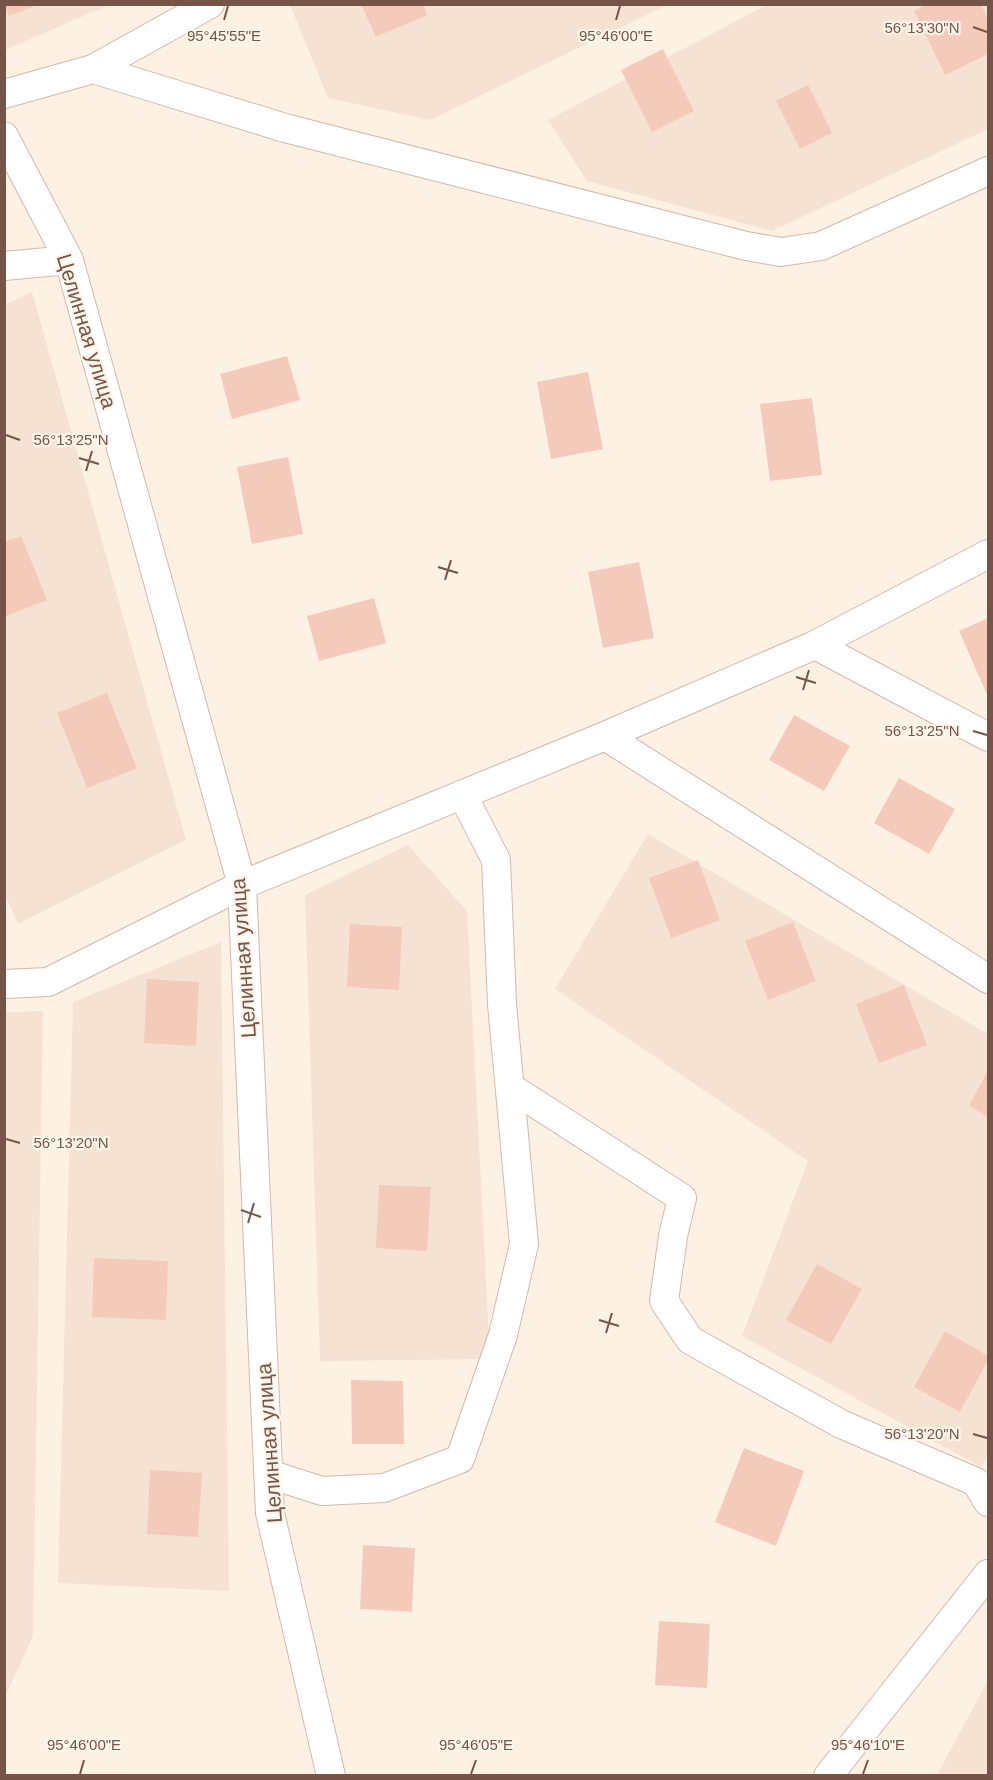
<svg xmlns="http://www.w3.org/2000/svg" width="993" height="1780" font-family="Arial,sans-serif">
  <style>
    .residential { fill: #f5e2d2 }
    .building { fill: #f4cbba }
    .lines { fill: none; stroke-linecap: round; stroke-linejoin: round }
    .street-casing { stroke: #d1b9ac; stroke-width: 30 }
    .street { stroke: #fff; stroke-width: 28 }
    .ticks { fill: none; stroke: #775448; stroke-width: 2 }
    .labels { text-anchor: middle; dominant-baseline: central; stroke-width: 4.5; stroke-linejoin: round; paint-order: stroke }
    .street-label { font-size: 21px; fill: #775448; stroke: #fff5eb }
    .ticks-label { font-size: 15px; text-anchor: middle; fill: #775448; stroke: #fff5eb; stroke-width: 4.5; stroke-linejoin: round; paint-order: stroke }
  </style>
  <rect width="100%" height="100%" fill="#fdf1e4"/>
  <path class="residential" d="M5,5h104l-104,45z
    M290,5h377l-237,115 -102,-22z
    M767,5h221v124l-216,102 -185,-50 -39,-61z
    M32,292l154,548 -168,84 -14,-31v-588z
    M648,834l340,200v421l-7,12 -239,-131 66,-175 -253,-172z
    M408,845l59,66 23,448 -170,2 -15,-466z
    M221,942l8,649 -171,-8 15,-581z
    M43,1011l-10,625 -28,61v-685z
    M988,1680v95h-51z"/>
  <path class="building" d="M4,4h33v1l-28,11z
    M361,4h62l4,11 -51,22z
    M927,4h54l7,16v34l-43,21 -31,-64z
    M663,49l31,62 -42,21 -31,-62z
    M808,85l24,48 -32,16 -24,-48z
    M287,356l13,44 -68,19 -12,-45z
    M588,372l15,77 -52,10 -14,-77z
    M812,398l10,77 -52,6 -10,-77z
    M288,457l15,77 -51,10 -15,-77z
    M21,536l26,64 -43,17v-75z
    M639,562l15,76 -51,10 -15,-76z
    M374,598l12,45 -67,18 -12,-45z
    M988,618v79l-29,-66z
    M107,693l30,75 -50,20 -30,-75z
    M794,715l56,31 -26,45 -55,-31z
    M899,778l56,31 -26,45 -55,-31z
    M698,860l22,60 -49,18 -22,-60z
    M793,922l23,59 -48,19 -23,-59z
    M350,924l52,3 -3,63 -52,-3z
    M147,979l52,3 -3,64 -52,-3z
    M904,985l23,60 -48,18 -23,-59z
    M988,1070v47l-19,-11z
    M379,1185l52,2 -4,64 -51,-3z
    M94,1258l74,3 -2,59 -74,-3z
    M817,1264l45,25 -31,55 -45,-24z
    M945,1331l43,25v4l-28,52 -46,-25z
    M351,1380l52,1 1,63h-52z
    M744,1448l60,23 -28,75 -61,-24z
    M150,1470l52,3 -4,64 -51,-3z
    M363,1545l52,3 -3,64 -52,-3z
    M659,1621l51,3 -3,64 -52,-3z"/>
  <g class="lines">
    <defs>
      <path id="street" d="M93,69l192,59 461,118 35,6 40,-6 167,-75
        M4,94l89,-25 117,-65
        M4,136l65,124 173,625 28,628 61,263
        M4,266l65,-6
        M815,645l173,92
        M605,736l383,243
        M4,984l44,-2 194,-97 363,-149 210,-91 173,-91
        M510,1087l172,111 -9,38 -9,65 26,39 151,84 135,58 12,20
        M269,1474l53,17 62,-3 76,-29 43,-124 21,-91 -22,-240 -6,-144 -34,-66
        M828,1776l160,-202"/>
    </defs>
    <use href="#street" class="street-casing"/>
    <use href="#street" class="street"/>
  </g>
  <path class="ticks" d="M224,20l4,-14M616,20l4,-14M973,27l14,5M6,435l14,5M79,458l20,6M86,471l6,-20M438,567l20,6M445,580l6,-20M796,677l20,6M803,690l6,-20M973,731l14,4M6,1139l14,4M241,1210l20,7M248,1223l6,-20M599,1320l20,6M606,1333l6,-20M973,1434l14,4M80,1774l4,-14M471,1774l5,-14M863,1774l5,-14"/>
  <g class="labels">
    <g class="street-label">
      <text transform="translate(87 331) rotate(73)">Целинная улица</text>
      <text transform="translate(243 958) rotate(-94)">Целинная улица</text>
      <text transform="translate(269 1443) rotate(-94)">Целинная улица</text>
    </g>
  </g>
  <g class="ticks-label">
    <text x="922" y="33">56°13'30"N</text>
    <text x="224" y="41">95°45'55"E</text>
    <text x="616" y="41">95°46'00"E</text>
    <text x="71" y="445">56°13'25"N</text>
    <text x="922" y="736">56°13'25"N</text>
    <text x="71" y="1148">56°13'20"N</text>
    <text x="922" y="1439">56°13'20"N</text>
    <text x="84" y="1750">95°46'00"E</text>
    <text x="476" y="1750">95°46'05"E</text>
    <text x="868" y="1750">95°46'10"E</text>
  </g>
  <rect width="993" height="1780" fill="none" stroke="#775448" stroke-width="12"/>
</svg>
